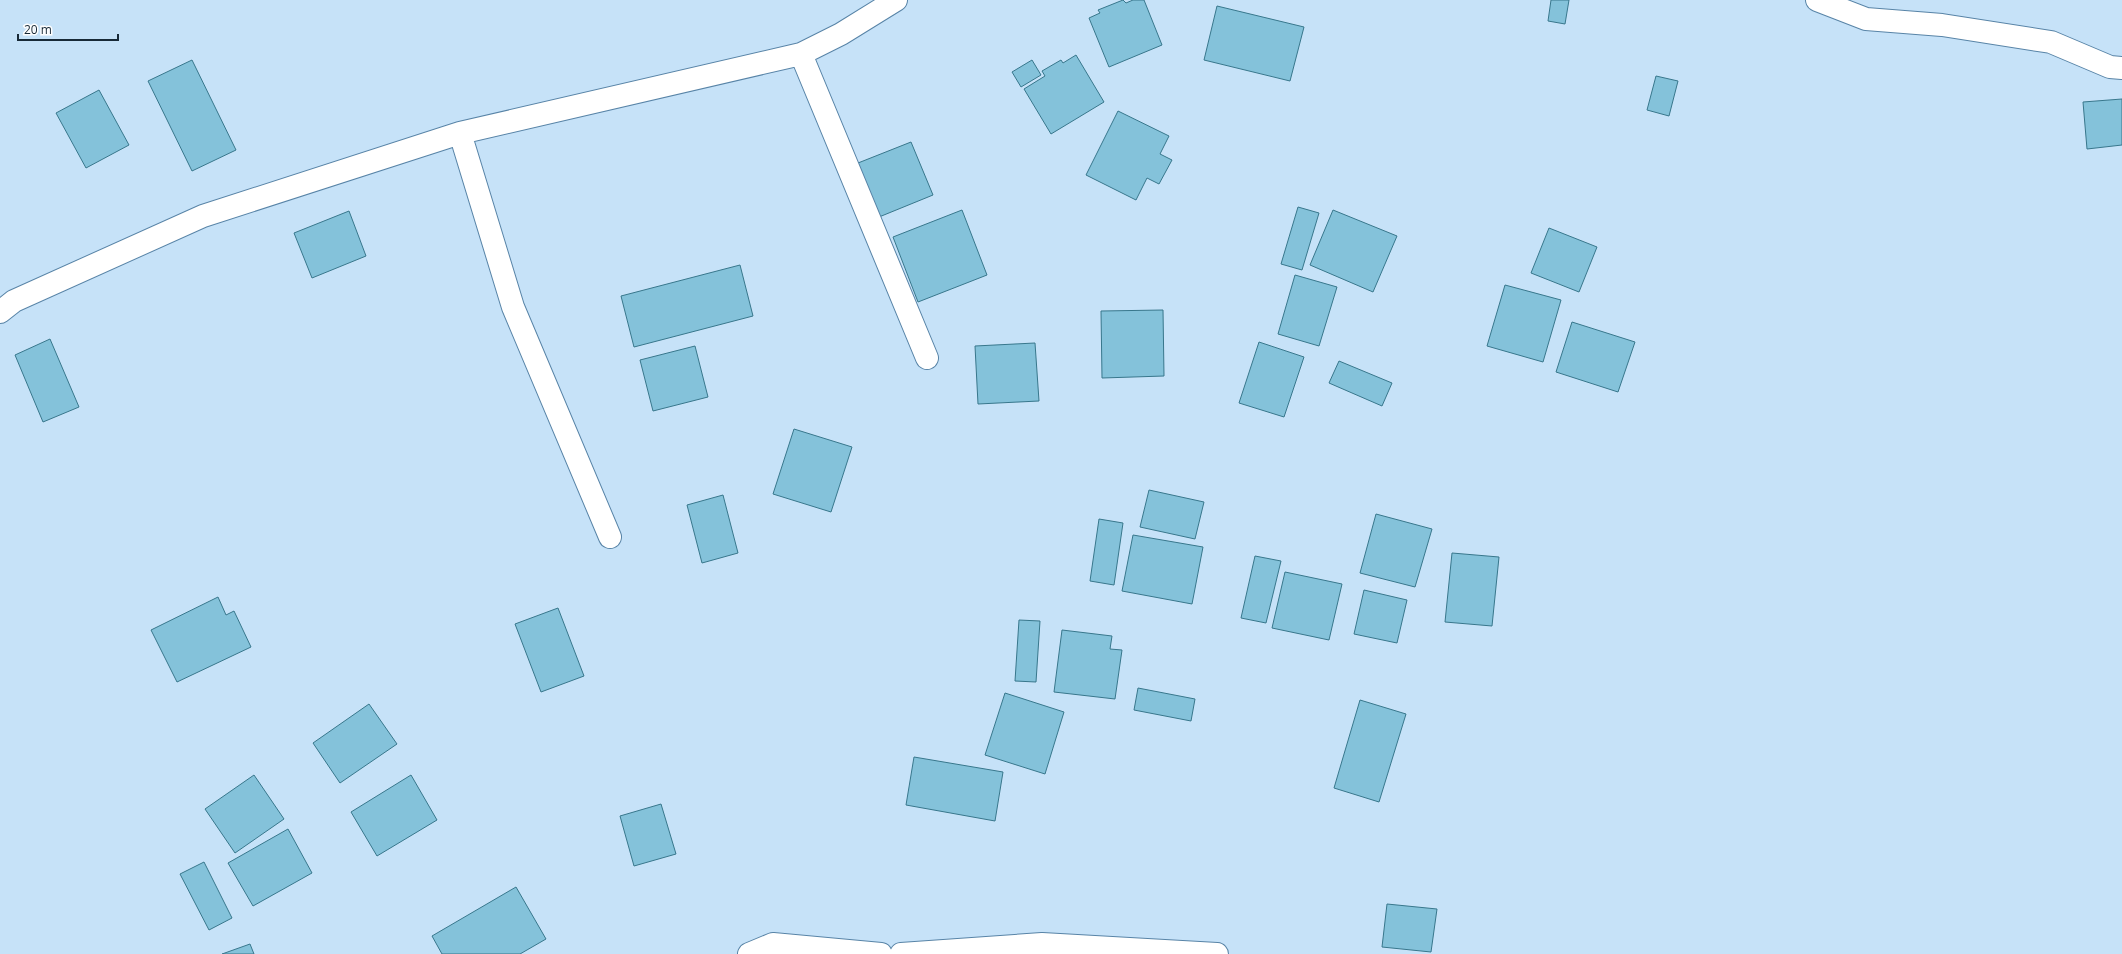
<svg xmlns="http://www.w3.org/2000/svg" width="2122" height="954" font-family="'Open Sans',sans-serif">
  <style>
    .building { fill: #84c2da; stroke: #38778c }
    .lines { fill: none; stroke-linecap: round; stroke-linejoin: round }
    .minor-casing { stroke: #5884a7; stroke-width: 24 }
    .minor { stroke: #fff; stroke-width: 22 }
  </style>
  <rect width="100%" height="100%" fill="#c6e2f8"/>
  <path class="building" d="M1123,0l3,3 7,-3h11l18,45 -53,22 -20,-49 11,-5 -2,-3z
    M1551,0h18l-4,24 -17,-3z
    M1217,6l87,21 -14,54 -86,-21z
    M1076,55l28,47 -53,32 -27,-45 21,-13 -3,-5 19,-11 2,3z
    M192,60l44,90 -44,21 -44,-90z
    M1032,60l9,15 -20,12 -9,-15z
    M1656,76l22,5 -9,35 -22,-6z
    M99,90l30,55 -43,23 -30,-55z
    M2122,99v46l-35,4 -4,-47z
    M1118,111l51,25 -9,18 12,6 -13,24 -12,-6 -11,22 -50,-25z
    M911,142l22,53 -54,22 -21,-54z
    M1298,207l21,6 -17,57 -21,-6z
    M962,210l25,65 -69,27 -25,-65z
    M1333,210l64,26 -24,56 -63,-27z
    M349,211l17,45 -54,22 -18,-45z
    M1549,228l48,19 -18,45 -48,-19z
    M740,265l13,51 -119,31 -13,-51z
    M1295,275l42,12 -18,59 -41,-12z
    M1505,285l56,15 -18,62 -56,-16z
    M1163,310l1,66 -62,2 -1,-67z
    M1572,322l63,20 -17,50 -62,-20z
    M50,339l29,68 -36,15 -28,-67z
    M1259,342l45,15 -20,60 -45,-14z
    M1035,343l4,58 -61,3 -3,-58z
    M695,346l13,51 -55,14 -13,-51z
    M1339,361l53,22 -10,23 -53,-23z
    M794,429l58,18 -21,65 -58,-18z
    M1149,490l55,12 -9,37 -55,-12z
    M723,495l15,58 -36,10 -15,-58z
    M1376,514l56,15 -17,58 -55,-14z
    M1099,519l24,4 -9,62 -24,-4z
    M1133,535l70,12 -11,57 -70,-13z
    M1452,553l47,4 -7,69 -47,-4z
    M1255,556l26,5 -15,62 -25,-5z
    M1285,572l57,12 -13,56 -57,-12z
    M1364,590l43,10 -10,43 -43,-9z
    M218,597l8,18 8,-4 17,36 -74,35 -26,-52z
    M558,608l26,68 -43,16 -26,-68z
    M1019,620l21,1 -4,61 -21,-1z
    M1062,630l50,6 -2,13 12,1 -7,49 -61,-7z
    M1138,688l57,11 -4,22 -57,-11z
    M1005,693l59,19 -19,62 -60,-19z
    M1360,700l46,14 -27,88 -45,-14z
    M369,704l28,40 -57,39 -27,-40z
    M914,757l89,15 -8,49 -89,-16z
    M254,775l30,44 -49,34 -30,-44z
    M411,775l26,45 -60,36 -26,-44z
    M661,804l15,50 -42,12 -14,-50z
    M288,829l24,44 -59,33 -25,-43z
    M204,862l28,56 -23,12 -29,-56z
    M516,887l30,52 -26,15h-78l-10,-18z
    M1387,904l50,5 -6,43 -49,-5z
    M250,944l4,10h-32z"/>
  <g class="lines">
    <defs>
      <path id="minor" d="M1817,0l49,19 76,6 109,17 59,25 12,1
        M801,54l126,304
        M460,133l53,174 97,230
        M0,312l14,-11 189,-85 257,-83 341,-79 40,-20 55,-34
        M749,954l24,-10 108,10
        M901,954l141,-10 175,10"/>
    </defs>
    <use href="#minor" class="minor-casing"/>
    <use href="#minor" class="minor"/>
  </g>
  <path d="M18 34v6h100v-6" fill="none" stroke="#172937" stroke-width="2"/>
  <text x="24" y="34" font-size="12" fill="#172937" stroke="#fefefe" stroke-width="3" paint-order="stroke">20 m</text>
</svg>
